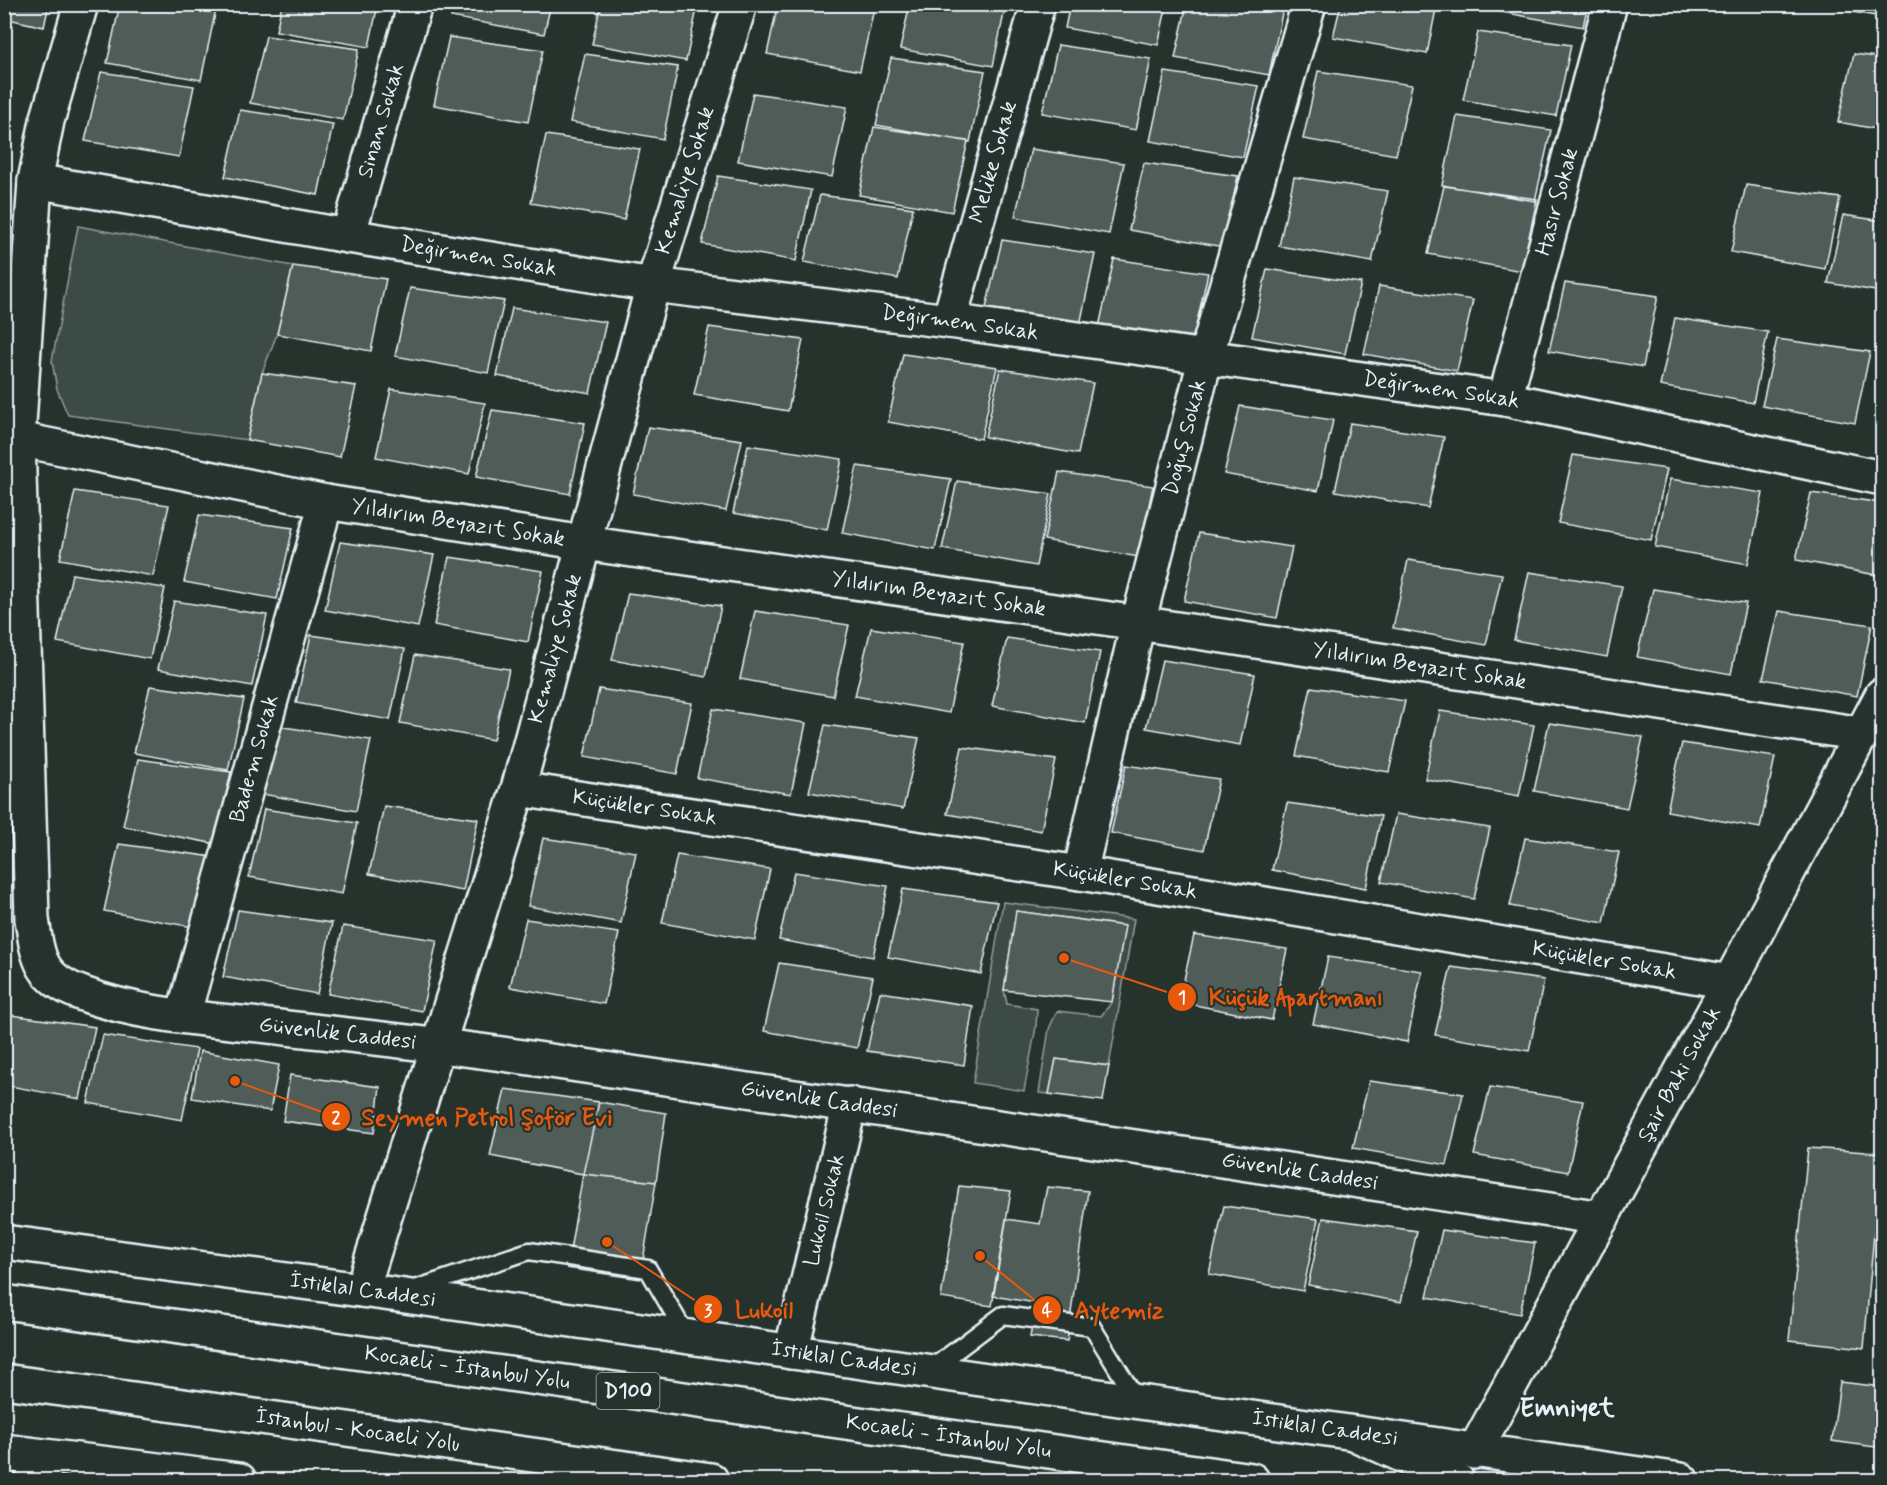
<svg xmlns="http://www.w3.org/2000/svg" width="1887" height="1485" font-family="Mynerve,sans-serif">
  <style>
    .green { fill: #3e4b47; stroke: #939ea0; stroke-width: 1.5 }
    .building { fill: #505c59; stroke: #e8f1f8; stroke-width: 1.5 }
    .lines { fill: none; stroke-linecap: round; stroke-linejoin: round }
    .service-casing { stroke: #e8f1f8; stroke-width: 21 }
    .minor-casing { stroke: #e8f1f8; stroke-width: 38 }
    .secondary-casing { stroke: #e8f1f8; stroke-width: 38 }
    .trunk-casing { stroke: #e8f1f8; stroke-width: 38 }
    .service { stroke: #26332d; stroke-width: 16 }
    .minor { stroke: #26332d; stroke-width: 33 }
    .secondary { stroke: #26332d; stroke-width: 33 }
    .trunk { stroke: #26332d; stroke-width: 33 }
    .labels { text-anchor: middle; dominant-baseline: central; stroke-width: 4.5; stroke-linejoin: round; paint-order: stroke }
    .shield { fill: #26332d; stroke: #aeb8bb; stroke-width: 1.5 }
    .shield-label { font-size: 21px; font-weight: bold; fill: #e8f1f8 }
    .street-label { font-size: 22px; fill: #e8f1f8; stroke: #26332d }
    .quarter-label { font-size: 26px; font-weight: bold; fill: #e8f1f8; stroke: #26332d }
    .leader { fill: none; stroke: #e8590c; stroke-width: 2 }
    .callout-dot { fill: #e8590c; stroke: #26332d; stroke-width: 2 }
    .mark-label { font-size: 18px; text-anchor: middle; font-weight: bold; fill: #fff }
    .callout-label { font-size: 24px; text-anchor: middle; font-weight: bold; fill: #e8590c; stroke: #26332d; stroke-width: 4.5; stroke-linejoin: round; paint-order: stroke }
  </style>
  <rect width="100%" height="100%" fill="#26332d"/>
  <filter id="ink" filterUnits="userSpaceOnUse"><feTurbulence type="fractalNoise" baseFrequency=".0167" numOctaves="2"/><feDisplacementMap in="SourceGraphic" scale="12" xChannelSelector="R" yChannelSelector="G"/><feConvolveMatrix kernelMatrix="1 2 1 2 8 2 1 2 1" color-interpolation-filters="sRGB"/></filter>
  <g filter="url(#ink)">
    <path class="green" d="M78,226l215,40 -16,68 -15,39 -15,67 -179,-25 -11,-26 -5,-28z
      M1003,902l131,17 -25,147 -53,-7 -7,35 -10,-1 10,-64 8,-18 44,5 11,-14 12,-76 -108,-15 -12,79 3,14 30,5 -1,18 -12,64 -51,-8z"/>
    <path class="building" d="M4,4h45l-5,23 -40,-9z
      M120,4h68l28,5 -15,71 -94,-17z
      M282,4h96l-9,43 -93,-16z
      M454,4h97l-7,30 -93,-17z
      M601,4h97l-12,57 -94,-17z
      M778,4h97l-15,67 -93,-17z
      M910,4h96l-13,62 -93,-17z
      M1070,4h97l-9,41 -93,-17z
      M1187,4h97l-15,71 -94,-17z
      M1341,4h96l-10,50 -94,-17z
      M1491,4h97l-5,23 -93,-17z
      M1882,4v13l-68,-12v-1z
      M1478,32l93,13 -15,71 -93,-16z
      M266,36l93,13 -16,71 -93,-17z
      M449,37l94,13 -15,72 -94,-17z
      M1058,45l93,14 -15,71 -94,-17z
      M585,54l93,13 -15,72 -93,-17z
      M1854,54l28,4v72l-44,-8z
      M891,58l94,13 -15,71 -94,-17z
      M1318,71l94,14 -16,70 -93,-16z
      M101,72l93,14 -15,71 -94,-16z
      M1165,72l94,14 -16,71 -93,-16z
      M753,93l94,14 -15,70 -94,-16z
      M240,110l93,14 -15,71 -93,-18z
      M1457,116l94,14 -16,71 -93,-16z
      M874,127l94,14 -16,71 -93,-17z
      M546,135l94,14 -16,71 -93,-17z
      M1031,149l93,14 -15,71 -94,-17z
      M1144,163l94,13 -15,71 -94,-17z
      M718,176l93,14 -15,71 -94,-17z
      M1294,177l94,14 -16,71 -93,-16z
      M1746,185l94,13 -15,71 -94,-17z
      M1444,186l93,13 -15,72 -94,-17z
      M820,195l93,13 -15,71 -94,-17z
      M1843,215l39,6v71l-54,-9z
      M1002,240l93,14 -15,71 -94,-17z
      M1114,259l94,14 -16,71 -93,-17z
      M293,266l93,13 -15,72 -94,-17z
      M1267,269l94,14 -16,71 -93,-17z
      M1565,283l93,13 -15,71 -94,-16z
      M1379,286l94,14 -16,71 -93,-17z
      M410,288l94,13 -16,72 -93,-17z
      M512,308l94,14 -16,71 -93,-17z
      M1675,318l93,14 -15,71 -93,-17z
      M709,327l94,13 -15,71 -94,-16z
      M1777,339l93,13 -15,71 -93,-17z
      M903,354l94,13 -16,72 -93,-17z
      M1000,369l93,14 -15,71 -93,-17z
      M262,373l94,13 -16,71 -93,-17z
      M391,389l94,14 -16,71 -93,-17z
      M1240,406l93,14 -15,71 -94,-17z
      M492,410l93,13 -15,71 -94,-17z
      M1350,423l94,14 -16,71 -93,-17z
      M648,427l94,13 -16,71 -93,-17z
      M748,445l94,14 -15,71 -94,-17z
      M1573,455l94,14 -16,71 -93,-17z
      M857,466l94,13 -16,71 -93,-17z
      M1059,472l94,14 -15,71 -94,-17z
      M1670,479l93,14 -15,71 -93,-17z
      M957,481l94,13 -15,72 -94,-17z
      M75,491l94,14 -16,71 -93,-17z
      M1811,493l71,10v73l-86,-16z
      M199,515l94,13 -16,71 -93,-17z
      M1199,533l93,14 -15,71 -93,-17z
      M340,542l94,13 -16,72 -93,-17z
      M449,557l94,14 -15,71 -94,-17z
      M1408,560l94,14 -16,71 -93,-17z
      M1529,572l93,14 -15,71 -93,-17z
      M72,574l93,14 -15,71 -93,-17z
      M1653,589l93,14 -15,71 -94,-17z
      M628,593l93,13 -15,71 -94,-17z
      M174,601l93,14 -15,71 -94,-17z
      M755,611l94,14 -16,71 -93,-17z
      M1779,611l93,14 -15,71 -94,-17z
      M871,628l93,14 -15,71 -94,-17z
      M311,635l94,14 -15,71 -94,-17z
      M1007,638l93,14 -15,71 -93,-17z
      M415,655l94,14 -16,71 -93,-17z
      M1162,660l93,14 -15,71 -94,-17z
      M150,686l94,13 -16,71 -94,-17z
      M1311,687l94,14 -16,71 -93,-16z
      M599,689l93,14 -15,71 -93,-17z
      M713,709l93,14 -15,71 -94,-16z
      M1440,711l94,14 -15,71 -94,-17z
      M1549,723l94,14 -16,71 -93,-17z
      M825,725l94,13 -16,71 -94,-17z
      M277,726l94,14 -15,71 -94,-17z
      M1682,743l93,14 -15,71 -93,-17z
      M962,747l94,13 -15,71 -94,-17z
      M138,759l93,13 -15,72 -93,-18z
      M1126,765l93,14 -15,71 -93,-17z
      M1287,803l94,13 -15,72 -94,-18z
      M384,806l94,13 -15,72 -94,-17z
      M264,809l93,14 -15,71 -93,-17z
      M1396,814l94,14 -16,71 -93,-17z
      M543,838l93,14 -15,71 -93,-17z
      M1525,838l94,14 -15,71 -94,-17z
      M119,844l94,13 -15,71 -94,-17z
      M677,855l93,14 -15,71 -93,-17z
      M794,872l94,14 -15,71 -94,-17z
      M903,889l94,13 -16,72 -93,-17z
      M238,910l94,13 -15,71 -94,-17z
      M1016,911l109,15 -13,76 -108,-12z
      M526,919l93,14 -15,71 -94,-17z
      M343,926l94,14 -15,71 -94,-17z
      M1194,935l93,14 -15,71 -93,-18z
      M1328,957l94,14 -15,71 -94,-18z
      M779,963l94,14 -16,71 -93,-17z
      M1451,967l93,13 -15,71 -94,-16z
      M880,992l93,14 -9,59 -97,-14z
      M4,1014l91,13 -15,72 -76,-14z
      M103,1035l94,14 -15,71 -94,-17z
      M200,1051l79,14 -9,46 -78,-13z
      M1056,1059l53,7 -6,35 -54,-7z
      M290,1075l90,12 -6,46 -91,-12z
      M1369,1081l94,13 -16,71 -94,-17z
      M1490,1087l93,14 -15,71 -94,-17z
      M505,1089l94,13 -16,72 -93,-18z
      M599,1102l67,11 -10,69 -73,-8z
      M1808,1148l73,5 -17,195 -75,-8z
      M583,1174l73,8 -16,97 -73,-11z
      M959,1186l52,5 -19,115 -51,-8z
      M1047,1187l41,4 -21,150 -37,-4 6,-34 -43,-7 13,-77 34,5z
      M1224,1206l94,13 -15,72 -94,-17z
      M1323,1218l94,13 -16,71 -93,-17z
      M1442,1230l93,13 -15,71 -93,-17z
      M1840,1382l42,5v61l-50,-7z"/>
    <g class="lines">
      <defs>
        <path id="service" d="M412,1290l117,-39 119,18 39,67
          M930,1370l73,-55 89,12 46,75
          M14,1463l39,17"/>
        <g id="minor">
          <path id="s1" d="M81,4l-34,117 -12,60 -17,258 14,480c6,42 9,60 51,75 59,22 124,25 186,32 87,10 174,19 261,32 357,51 715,105 1072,160"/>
          <path id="s2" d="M35,181l313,55 305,49 296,36 556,78 377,79"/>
          <path id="s3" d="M348,236l67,-232"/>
          <path id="s4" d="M949,321l89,-317"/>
          <path id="s5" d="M1505,399l105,-395"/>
          <path id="s6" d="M4,439h14l308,63 258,41 554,80 724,111"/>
          <path id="s7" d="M518,789l562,84 650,109"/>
          <path id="s8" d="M1080,873l58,-250 68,-267 103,-352"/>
          <path id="s9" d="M183,1016l143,-514"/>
          <path id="s10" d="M362,1290l156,-501 135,-504 87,-281"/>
          <path id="s11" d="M791,1352l59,-248"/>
          <path id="s12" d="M1474,1452l256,-470 152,-287"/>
        </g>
        <g id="secondary">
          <path id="s13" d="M4,1242l394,53 1283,185"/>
          <path d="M4,1451l235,29"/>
        </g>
        <g id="trunk">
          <path id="s14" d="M4,1302l1248,178"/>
          <path id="s15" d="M4,1381l707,99"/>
          <path d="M1357,1435l100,45"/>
        </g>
      </defs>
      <use href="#service" class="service-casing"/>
      <use href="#minor" class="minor-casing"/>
      <use href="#secondary" class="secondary-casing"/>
      <use href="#trunk" class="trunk-casing"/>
      <use href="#service" class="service"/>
      <use href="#minor" class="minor"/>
      <use href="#secondary" class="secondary"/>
      <use href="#trunk" class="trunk"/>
    </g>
  </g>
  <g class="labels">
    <rect class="shield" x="596.5" y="1373" width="63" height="36" rx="4.5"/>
    <g class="shield-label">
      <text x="628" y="1391">D100</text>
    </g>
    <g class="street-label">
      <text stroke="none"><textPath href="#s3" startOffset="120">Sinan Sokak</textPath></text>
      <text stroke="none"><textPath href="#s4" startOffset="165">Melike Sokak</textPath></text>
      <text stroke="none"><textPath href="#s10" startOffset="1156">Kemaliye Sokak</textPath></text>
      <text stroke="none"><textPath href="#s5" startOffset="204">Hasır Sokak</textPath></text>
      <text stroke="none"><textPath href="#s2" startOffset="450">Değirmen Sokak</textPath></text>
      <text stroke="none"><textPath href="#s2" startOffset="936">Değirmen Sokak</textPath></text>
      <text stroke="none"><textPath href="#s2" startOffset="1422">Değirmen Sokak</textPath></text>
      <text stroke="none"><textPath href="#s8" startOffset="448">Doğuş Sokak</textPath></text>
      <text stroke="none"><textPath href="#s6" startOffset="462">Yıldırım Beyazıt Sokak</textPath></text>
      <text stroke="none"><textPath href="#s6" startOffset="948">Yıldırım Beyazıt Sokak</textPath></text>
      <text stroke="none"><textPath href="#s10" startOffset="670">Kemaliye Sokak</textPath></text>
      <text stroke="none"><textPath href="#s6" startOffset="1434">Yıldırım Beyazıt Sokak</textPath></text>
      <text stroke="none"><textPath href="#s9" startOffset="267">Badem Sokak</textPath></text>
      <text stroke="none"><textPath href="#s7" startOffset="128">Küçükler Sokak</textPath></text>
      <text stroke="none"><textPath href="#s7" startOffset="614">Küçükler Sokak</textPath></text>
      <text stroke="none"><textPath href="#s7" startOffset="1100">Küçükler Sokak</textPath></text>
      <text stroke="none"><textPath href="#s1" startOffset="1278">Güvenlik Caddesi</textPath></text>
      <text stroke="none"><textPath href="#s12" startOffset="430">Şair Baki Sokak</textPath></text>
      <text stroke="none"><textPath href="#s1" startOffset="1764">Güvenlik Caddesi</textPath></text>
      <text stroke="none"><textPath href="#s1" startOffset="2250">Güvenlik Caddesi</textPath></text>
      <text stroke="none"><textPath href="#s11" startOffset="146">Lukoil Sokak</textPath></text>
      <text stroke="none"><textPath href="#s13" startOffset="362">İstiklal Caddesi</textPath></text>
      <text stroke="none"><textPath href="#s13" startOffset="848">İstiklal Caddesi</textPath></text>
      <text stroke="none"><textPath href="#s14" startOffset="468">Kocaeli - İstanbul Yolu</textPath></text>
      <text stroke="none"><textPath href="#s13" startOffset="1334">İstiklal Caddesi</textPath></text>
      <text stroke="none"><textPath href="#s15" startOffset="357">İstanbul - Kocaeli Yolu</textPath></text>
      <text stroke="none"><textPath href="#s14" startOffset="954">Kocaeli - İstanbul Yolu</textPath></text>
    </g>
    <g class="quarter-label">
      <text x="1567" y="1409">Emniyet</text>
    </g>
  </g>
  <path class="leader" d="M1064 958L1182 997M235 1081L336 1117M607 1242L708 1309M980 1256L1047 1310"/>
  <g class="callout-dot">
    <circle cx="1064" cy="958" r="6"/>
    <circle cx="235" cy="1081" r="6"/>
    <circle cx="607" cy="1242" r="6"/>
    <circle cx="980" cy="1256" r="6"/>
    <circle cx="1182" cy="997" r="15"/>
    <circle cx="336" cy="1117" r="15"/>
    <circle cx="708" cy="1309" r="15"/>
    <circle cx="1047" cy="1310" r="15"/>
  </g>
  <g class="mark-label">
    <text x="1182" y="1003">1</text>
    <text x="336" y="1123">2</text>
    <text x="708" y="1316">3</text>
    <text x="1047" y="1316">4</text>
  </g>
  <g class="callout-label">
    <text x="1296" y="1005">Küçük Apartmanı</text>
    <text x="487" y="1125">Seymen Petrol Şoför Evi</text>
    <text x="764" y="1318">Lukoil</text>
    <text x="1119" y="1318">Aytemiz</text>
  </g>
  <rect width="1887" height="1485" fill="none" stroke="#26332d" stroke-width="24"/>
  <rect x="12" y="12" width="1863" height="1461" fill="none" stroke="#e8f1f8" stroke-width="2" filter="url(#ink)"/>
</svg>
